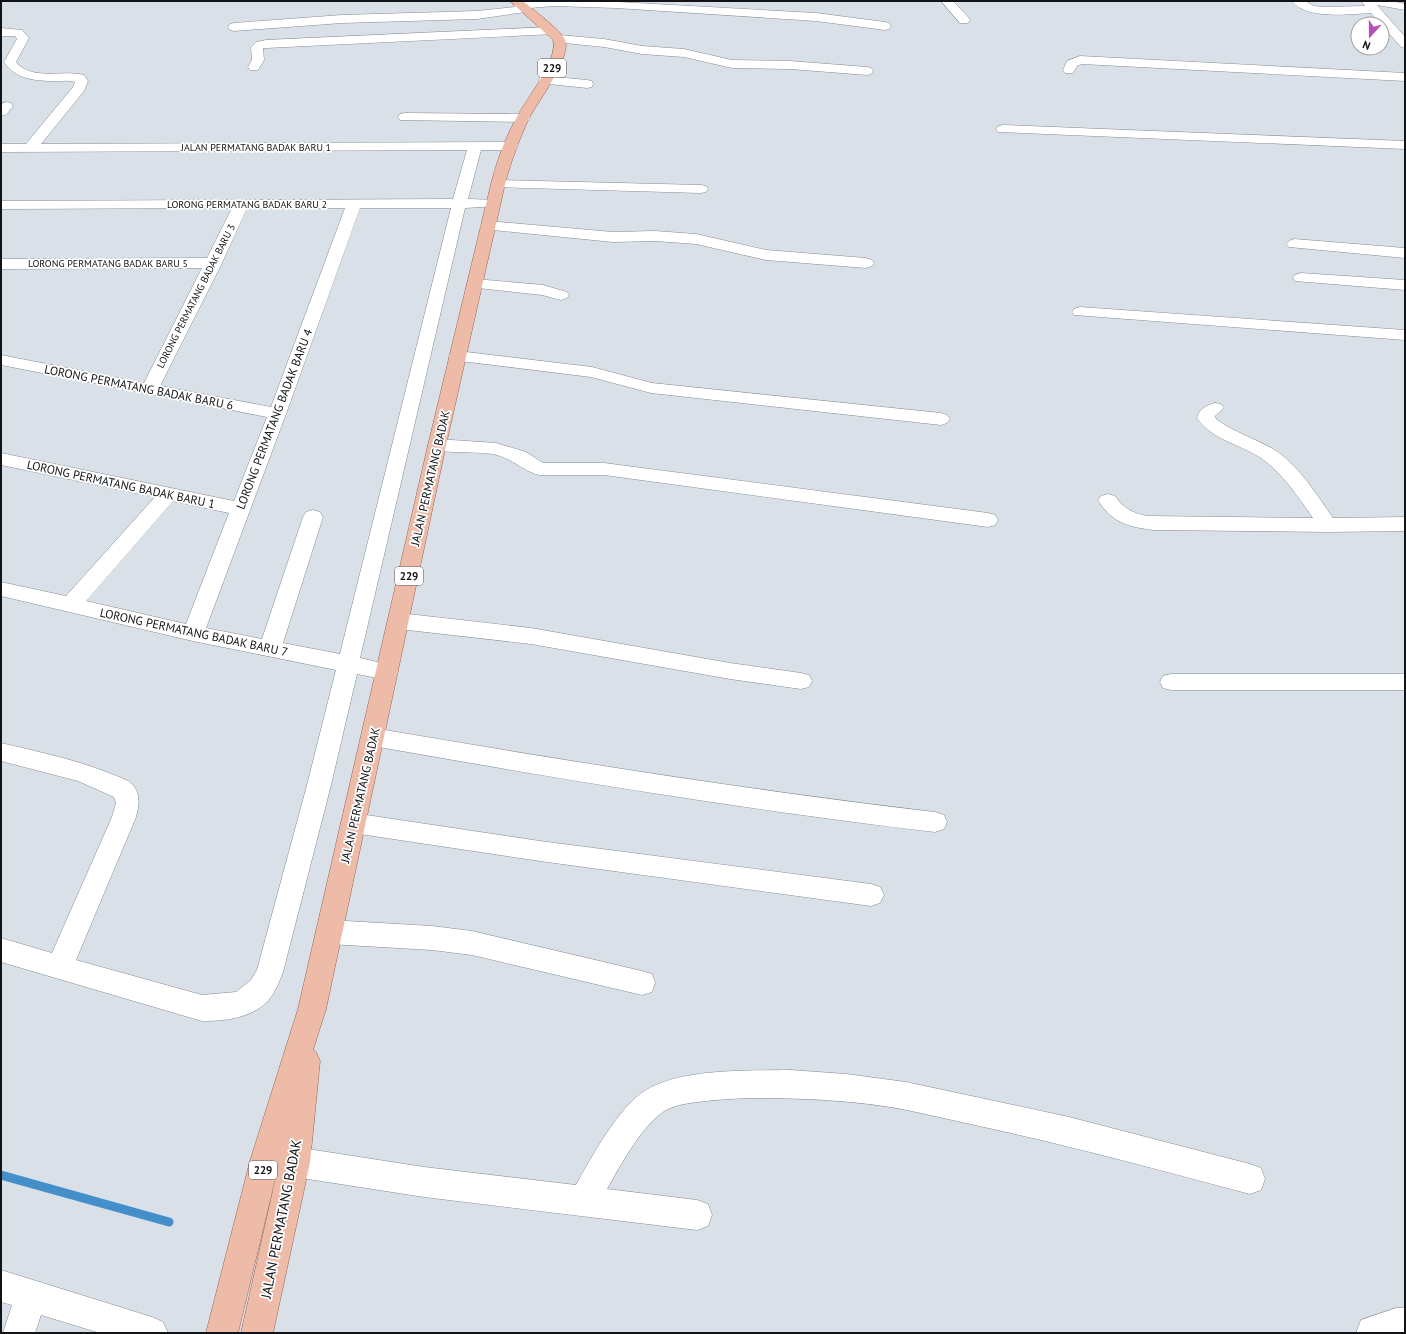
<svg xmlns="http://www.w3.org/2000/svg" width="1406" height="1334" font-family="'PT Sans',sans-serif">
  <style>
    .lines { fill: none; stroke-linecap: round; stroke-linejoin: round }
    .stream { stroke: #448eca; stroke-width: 9 }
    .minor-casing { stroke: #848b92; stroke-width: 1 }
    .major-casing { stroke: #98634f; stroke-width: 1 }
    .minor { fill: #fff; fill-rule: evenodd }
    .major { fill: #edbba8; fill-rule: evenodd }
    .labels { text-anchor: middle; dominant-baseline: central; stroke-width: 3.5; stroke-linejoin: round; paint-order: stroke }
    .far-street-label { font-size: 10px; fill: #111316; stroke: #fff }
    .shield { fill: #fff; stroke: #585a5c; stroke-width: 1 }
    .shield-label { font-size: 11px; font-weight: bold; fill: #111316 }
    .street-label { font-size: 12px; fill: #111316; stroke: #fff }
    .near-street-label { font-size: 14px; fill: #111316; stroke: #fff }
  </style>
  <rect width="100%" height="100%" fill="#d9e0e8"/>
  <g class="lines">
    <path class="stream" d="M1,1175l168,47"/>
    <defs>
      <path id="minor" d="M600,1l216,12 69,9 4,1 2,3 -2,3 -4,1 -69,-9 -200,-13 -62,-2 -24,2 -1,3 -4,1 -48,7 -135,4 -108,8 -4,-1 -2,-3 2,-3 4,-1 108,-8 135,-4 38,-4 -1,-2 2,-2 4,-1z
        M941,1h12l15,16 2,3 -2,3h-8z
        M1292,1h13l9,5 8,1 43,-1 -4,-5h31l13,3v6l-28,-5 28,32v11l-4,-1 -30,-34c-21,1 -65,7 -79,-12z
        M550,27l4,1 2,3 -2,3 -288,14h-3l1,12 -6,10h-8l-2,-3 4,-7 -1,-13 5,-5 10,-2z
        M1,28l21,2 7,8 -13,24c14,18 44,9 63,12l5,1 4,6 -4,10 -43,53 470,-2 5,1 2,3 -2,3 -5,1h-30l-13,49 30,1 2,3 -2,3 -33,2 -105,450 35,8 3,6 -3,6 -8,2 -30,-6 -26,111 -48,187c-3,8 -7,18 -12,25 -16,21 -45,24 -69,24l-201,-59v-24l51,15 60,-136 4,-14 -2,-6 -36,-16 -77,-20v-18c38,9 77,17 113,32 5,2 15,5 19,10 8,10 6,21 3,32l-60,143 126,35 34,-3 15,-12 6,-10 50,-185 29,-115 -143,-29 -192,-45v-14l65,14 89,-99 -154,-32v-12l233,48 33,-84 -266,-52v-10l143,28 58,-115 -201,1v-10l206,-1 25,-50 -231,1v-8l452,-2 14,-49 -466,2v-8h25l47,-57 2,-5c-5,-2 -12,-1 -18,-1 -20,0 -41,-1 -53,-19l13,-23 -2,-3h-14zM247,208h98l-74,199 -111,-21 62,-123zM360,208h91l-111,446 -57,-11 40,-126 -3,-5 -7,-2 -7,2 -3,5 -41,122 -56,-11 80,-214zM173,501l56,12 -43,111 -100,-23z
        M559,35l45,4 38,7 42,3 48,11 58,1 77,6 4,1 2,3 -2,3 -4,1 -77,-6 -58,-1 -48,-11 -42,-3 -38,-7 -49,-5 -2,-3 2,-3z
        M1080,56l325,17v8l-323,-17 -5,2 -4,7h-8l-2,-3 4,-9z
        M545,76l42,4 5,1 1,3 -1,3 -5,1 -47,-5 -1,-3 1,-3z
        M6,102l5,1 2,3 -7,9 -5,1v-12z
        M405,113l118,1 5,1 2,3 -2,3 -5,1 -123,-2 -2,-3 2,-3z
        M1003,125l402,16v8l-407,-17 -2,-3 2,-3z
        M498,180l203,5 5,1 2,3 -2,3 -5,1 -208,-6 -2,-3 2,-3z
        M488,221l125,11 42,-1 41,3 70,16 100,8 6,2 2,3 -2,3 -6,2 -100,-8 -70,-16 -41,-3 -42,1 -130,-13 -3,-3 3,-3z
        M1294,239l111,9v10l-116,-11 -3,-3 3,-3z
        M1301,273l104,7v10l-110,-9 -2,-3 2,-3z
        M475,279l68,6 24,7 2,3 -2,3 -6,2 -19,-5 -73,-8 -2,-3 2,-3z
        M1080,307l325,23v10l-331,-25 -2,-3 2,-3z
        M458,351l134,16 60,16 289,30 6,2 3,4 -3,4 -6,2 -290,-32 -60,-16 -139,-17 -3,-4 3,-4z
        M1215,403l6,1 3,4 -9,8 1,3c17,13 38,19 57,30 26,16 43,45 60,69l72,-1v14l-77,1 -174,-2c-25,-3 -42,-7 -56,-30l3,-4 7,-2 7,2c8,12 17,17 32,20l166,2c-15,-21 -30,-45 -52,-60 -21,-14 -49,-18 -64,-40 2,-9 10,-13 18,-15z
        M437,439l59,4 30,9 17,11h61l384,50 7,2 3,5 -3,5 -7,2 -384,-52h-65c-17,-4 -26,-17 -46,-21 -20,-3 -42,0 -63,-5l-2,-4 2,-4z
        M399,613l132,15 199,35 71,10 8,2 3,6 -3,6 -8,2 -71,-10 -199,-35 -132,-15 -8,-3 -3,-5 3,-5z
        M1171,674h234v16h-234l-8,-2 -3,-6 3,-6z
        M373,728c187,32 374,62 562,84l9,3 3,7 -3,7 -9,3c-188,-22 -375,-53 -562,-86l-8,-3 -4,-6 4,-6z
        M353,813l187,28 331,43 9,3 4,8 -4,8 -9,3 -331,-45 -187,-28 -9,-3 -3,-7 3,-7z
        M329,920l103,6 40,5 170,40 10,3 3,9 -3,9 -10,3 -170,-40 -40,-5 -103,-6 -9,-4 -4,-8 4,-8z
        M790,1070l56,4 60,8 163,35 181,47 11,4 4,11 -4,11 -11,4c-86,-23 -171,-46 -257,-65 -29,-6 -57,-13 -86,-19 -52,-10 -106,-12 -160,-12 -18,1 -63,3 -79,11 -24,12 -48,57 -61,80l90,11 11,4 4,11 -4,11 -11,4 -273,-33 -129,-20 -11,-4 -4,-11 4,-11 11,-4 129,20 152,18c16,-28 42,-78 70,-95 38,-22 101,-19 144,-20z
        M1,1270l151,47 11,5 5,11h-68l-59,-18 -6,18h-32l9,-28 -11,-3z
        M1396,1308h9v25h-49l5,-13z"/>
      <path id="major" d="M510,1h13c9,8 39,30 42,39 7,16 -27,62 -36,78 -10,22 -18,43 -24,66l-59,261 -120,564 -13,41 3,2 4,9 -10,101 -37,171h-32l39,-174 -42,174h-32l44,-172 48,-152 130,-564 63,-261c6,-23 14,-46 26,-67 9,-18 42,-57 36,-77z"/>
    </defs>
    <use href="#minor" class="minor-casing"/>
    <use href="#major" class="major-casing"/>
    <use href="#minor" class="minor"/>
    <use href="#major" class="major"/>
  </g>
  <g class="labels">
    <g class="far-street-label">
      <text x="256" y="147">JALAN PERMATANG BADAK BARU 1</text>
      <text x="247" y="204">LORONG PERMATANG BADAK BARU 2</text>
      <text x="108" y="263">LORONG PERMATANG BADAK BARU 5</text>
      <text transform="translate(196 296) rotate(-63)">LORONG PERMATANG BADAK BARU 3</text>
    </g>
    <g class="shield">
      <rect x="538" y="59" width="28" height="18" rx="3"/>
      <rect x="395" y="567" width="28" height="18" rx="3"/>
      <rect x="249" y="1161" width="28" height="18" rx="3"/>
    </g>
    <g class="shield-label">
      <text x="552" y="68">229</text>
      <text x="409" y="576">229</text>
      <text x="263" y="1170">229</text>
    </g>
    <g class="street-label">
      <text transform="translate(139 387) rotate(11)">LORONG PERMATANG BADAK BARU 6</text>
      <text transform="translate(274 419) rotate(-69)">LORONG PERMATANG BADAK BARU 4</text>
      <text transform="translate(430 478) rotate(-77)">JALAN PERMATANG BADAK</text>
      <text transform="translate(121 484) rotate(12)">LORONG PERMATANG BADAK BARU 1</text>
      <text transform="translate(194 632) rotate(12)">LORONG PERMATANG BADAK BARU 7</text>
      <text transform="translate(360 795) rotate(-77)">JALAN PERMATANG BADAK</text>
    </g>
    <g class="near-street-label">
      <text transform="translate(281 1219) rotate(-79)">JALAN PERMATANG BADAK</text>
    </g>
  </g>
  <rect width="1406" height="1334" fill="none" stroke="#111316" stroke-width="4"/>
  <g transform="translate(1370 36) rotate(201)"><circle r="19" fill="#ffffff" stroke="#a0a1a2"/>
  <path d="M0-3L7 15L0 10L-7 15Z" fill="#b450b6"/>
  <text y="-6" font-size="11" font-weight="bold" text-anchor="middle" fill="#111316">N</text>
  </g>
</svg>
